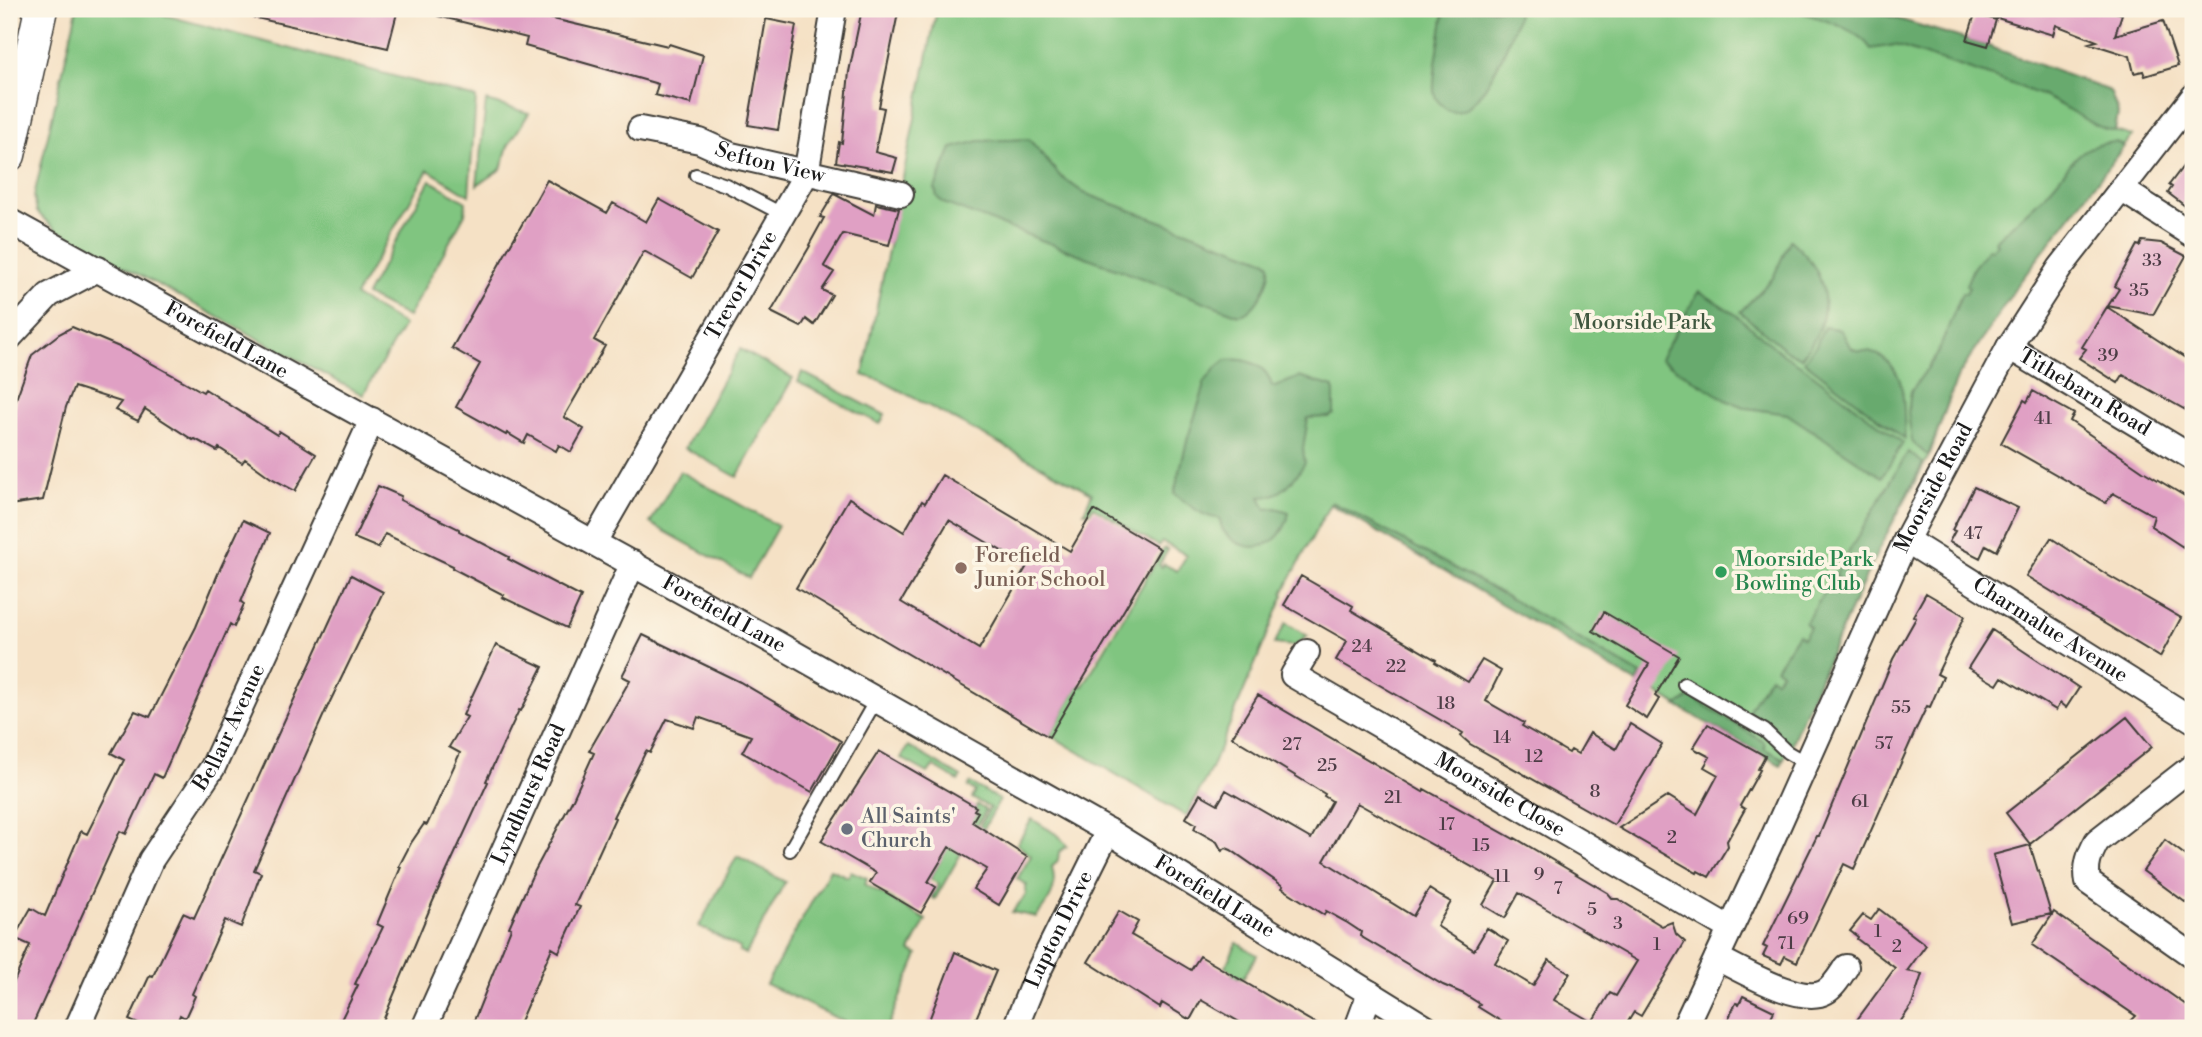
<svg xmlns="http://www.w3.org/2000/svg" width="2202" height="1037" font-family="'Libre Bodoni',serif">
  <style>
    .green { fill: #80c580; stroke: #4e704e; stroke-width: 2 }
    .forest { fill: #68aa6e; stroke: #426345; stroke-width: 2 }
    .building { fill: #e0a0c4; fill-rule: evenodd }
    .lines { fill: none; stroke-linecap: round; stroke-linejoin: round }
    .service-casing { stroke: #3d3a35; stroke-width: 16 }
    .minor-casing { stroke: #3d3a35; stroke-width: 28 }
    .tertiary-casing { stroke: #3d3a35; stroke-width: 35 }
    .service { stroke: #fff; stroke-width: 12 }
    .minor { stroke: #fff; stroke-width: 24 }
    .tertiary { stroke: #fff; stroke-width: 32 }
    .education-dot { fill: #8d6e63; stroke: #fcf5e5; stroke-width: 2.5 }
    .leisure-dot { fill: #2e9e5b; stroke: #fcf5e5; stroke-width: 2.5 }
    .worship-dot { fill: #6b7280; stroke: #fcf5e5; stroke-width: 2.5 }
    .labels { text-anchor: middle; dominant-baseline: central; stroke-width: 7; stroke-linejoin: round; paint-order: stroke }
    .number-label { font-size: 18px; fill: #4d3d46 }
    .street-label { font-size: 21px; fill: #1c1c1c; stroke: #fcf5e5 }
    .park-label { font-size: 21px; fill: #3f573f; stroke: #fcf5e5 }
    .education-label { font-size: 21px; fill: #785e54; stroke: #fcf5e5; text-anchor: start }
    .leisure-label { font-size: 21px; fill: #27864d; stroke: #fcf5e5; text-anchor: start }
    .worship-label { font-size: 21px; fill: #5b616d; stroke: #fcf5e5; text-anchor: start }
  </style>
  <rect width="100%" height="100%" fill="#fcf5e5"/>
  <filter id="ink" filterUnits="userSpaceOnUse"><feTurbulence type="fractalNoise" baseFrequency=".0143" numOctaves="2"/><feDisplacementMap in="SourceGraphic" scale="14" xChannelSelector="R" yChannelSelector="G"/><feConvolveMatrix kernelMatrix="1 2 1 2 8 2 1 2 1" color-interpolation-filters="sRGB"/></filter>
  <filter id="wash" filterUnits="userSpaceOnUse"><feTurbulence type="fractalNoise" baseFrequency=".00686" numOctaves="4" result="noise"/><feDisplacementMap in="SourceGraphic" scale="28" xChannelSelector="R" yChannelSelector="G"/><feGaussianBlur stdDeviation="1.57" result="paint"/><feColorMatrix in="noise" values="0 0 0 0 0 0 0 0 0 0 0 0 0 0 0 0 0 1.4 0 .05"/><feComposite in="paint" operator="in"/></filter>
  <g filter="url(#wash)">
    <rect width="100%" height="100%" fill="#f5e1c5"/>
    <path class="green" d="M77,9h65l334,89 -7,97 -41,-25 -73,126 49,29 -41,70 -307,-165 -19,-18 -3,-16z
      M937,9h928l123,37 122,45 8,22 -3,18 17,5 -116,151 -59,91 -27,76 -54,100 -95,211 -451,-261 -47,89 1,2 -73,174 -25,47 -136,-81 29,-50 4,1 81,-138 4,2 -9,15 3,2 2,-3 13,7 10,-16 -25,-13 -3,4 -66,-39 -3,5h-6l8,-19 -210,-112 -19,-6z
      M486,101l43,12 -21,33 -7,23 -24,16z
      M430,180l36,22 -1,12 -57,103 -42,-22z
      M740,349l53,29 -56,99 -52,-29z
      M802,372l83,43 -5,9 -82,-42z
      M680,471l98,55 -29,52 -99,-55z
      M1286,623l22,13 -14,10 -20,-2z
      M908,746l53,31 -3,4 -25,-15 -5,7 -27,-15z
      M970,783l30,17 -17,30 -4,-2 11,-20 -18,-10 3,-7 -7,-4z
      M977,805l9,5 -51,89 -3,-2 7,-13 -9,-5 25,-44 23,-23 -4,-2z
      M1032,819l27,17 8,10 -8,6 -1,8 -6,7c6,23 -2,33 -16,50l-24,-5 14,-17 -1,-5 2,-5 -10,-6 14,-23 -14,-12z
      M737,856l48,26 -39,72 -7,-3 1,-3 -41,-22z
      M830,869l18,8 3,-6 16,7 -2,6 61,36 -16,31 8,4 -31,73h-30l-91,-44z
      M1237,943l20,12 -14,23 -5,-2 -18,32 8,-25 6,-10 -9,-6z"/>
    <path class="forest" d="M1444,9h75c-4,22 -39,112 -69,102 -6,-2 -13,-10 -15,-15 -5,-12 8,-69 9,-87z
      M1791,9h74l123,37 122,45 8,22 -3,18c-20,-1 -51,-27 -72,-35 -48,-20 -99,-34 -148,-51l-24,4c-15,-23 -56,-31 -80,-40z
      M1029,139l31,37 24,17 181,67 5,4c2,16 -14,49 -31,51l-296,-112 -6,-6 -2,-9 17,-40 27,-7z
      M2115,142l9,4 -108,141 -59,91 -29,78 -16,-14 -4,-29 3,-22 26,-36 25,-62h4l3,-6 -3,-2 7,-17 16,-20 2,2 6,-6 -2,-3c18,-18 39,-34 56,-53 23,-25 24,-43 64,-46z
      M1790,240c41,34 46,76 11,118l-14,-7 -47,-39 33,-34z
      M1699,291l36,23 49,41 21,13 98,75 -21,34 -95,-63 -40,-6 -19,-7 -68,-42z
      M1824,327l15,2c6,5 7,13 12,18 7,7 14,2 21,5 39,15 30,55 33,87l-101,-78 12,-16z
      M1226,360c20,-2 41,4 46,26l3,1 24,-10 35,10v27l-5,3 -21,1 -5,31 2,14c-12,18 -22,34 -45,34l6,12 10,-1 13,4c-5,35 -40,47 -64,21 -5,-5 -3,-9 -6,-15 -16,1 -32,-16 -45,-24l14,-57 16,-49v-5l12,-15z
      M1908,452l15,11c-49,92 -92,186 -132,282l-15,-10 -2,-10 -24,-12 -1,-4 21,-33 6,4 5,-8 -5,-4 22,-34 5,4 7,-11 -5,-4 25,-40 3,2 5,-7 -3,-3z
      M1332,502l167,90 142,83 -4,8 -307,-179z
      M1691,697l73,45 1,7 19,10 -3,6 -104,-59z"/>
    <g id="blocks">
      <path class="building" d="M253,9h145l-10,39 -136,-31z
        M439,9h96l-3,5 136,32 1,-2 34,11 -12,49 -36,-9 3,-11 -133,-38 2,-8 -89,-22z
        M862,9h30l-1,3 7,1 -19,94 5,1 -9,44 22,6 -4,14 -57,-10 3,-20 3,1 7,-71z
        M1985,9h120l17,5 -7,21 48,-14 15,45 -33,10 -2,-5 -9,2 -4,-17 -41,-13 8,-2 -41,-16 -3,10 -69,-21z
        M1975,14l21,6 -8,26 -21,-6z
        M766,19l30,6 -18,105 -30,-5z
        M2193,153v59l-25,-19 4,-6 -3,-2z
        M547,180l60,33 6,-10 33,19 13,-23 59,33 -26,46 -48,-27 -50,89 11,6 -41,71 20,12 -13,23 -12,-7 -3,6 -28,-16 -4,8 -17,-10 -1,2 -50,-28 24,-43 -28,-16z
        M834,194l40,21 2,-11 23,5 -10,36 -46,-11 -19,32 10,6 -12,18 10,5 -18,30 -8,-6 -5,8 -30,-15 39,-66 -1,-1 15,-27 -4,-1z
        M2142,241l19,2 25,13 -33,59 -45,-9 11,-17 -4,-3 22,-41 3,1z
        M2107,307l86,56v51l-70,-39 -5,8 -39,-25 7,-9 -4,-2z
        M72,327l59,25 72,40 2,-3 72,46 2,-4 37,23 -21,37 -24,-13 -26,-19 -3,4 -23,-15 -2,3 -22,-12 -2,1 -48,-31 -7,12 -23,-11 6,-8 -47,-15 -8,20 -23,93 -34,5v-76l6,-27 17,-47 27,-21z
        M2033,391l41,23 -4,7 73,50 50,30v25l-10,21 -32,-21 3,-10 -41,-23 -7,10 -105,-60 23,-43 3,2z
        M942,475l128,76 24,-41 66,39 -111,188 -253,-149 53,-90 55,34 18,-31 3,2zM949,520l78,46 -48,83 -78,-47z
        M378,486l23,10 -1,4 59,29v2l50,26 -1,2 73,38 -14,31 -65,-31 2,-2 -52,-27 1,-2 -68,-32 -7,14 -24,-10z
        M1974,487l44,21 -21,43 -11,-6 -6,13 -31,-16 6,-11 -3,-1z
        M243,520l27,13 -29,69 3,2 -10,23 -4,-3 -68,154 -8,-4 -28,60 -6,-3 -89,197h-22v-35l21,-48 -16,-7 17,-30 14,8 36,-85 6,3 37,-74 -13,-7 24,-42 15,6 46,-90 24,-58z
        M2051,538l58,38 72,42 -21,39 -134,-81z
        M351,575l32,17 -58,120 -71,158 7,3 -20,54 -16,-7 -33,74 3,2 -10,22 -5,-3 -5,13h-28l-18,-8 21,-45 3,1 30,-63 11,5z
        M1301,576l52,30 -2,4 85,50 -1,2 33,20 14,-22 19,11 -15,30 38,22 -2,3 47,27 2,-3 7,4 12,-21 26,16 14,-25 32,20 -48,81 -144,-81 -9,-8 2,-3 -127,-73 11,-19 -63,-36z
        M1926,593l39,23 -28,58 6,3 -13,30 -3,-1 -10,21 -63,142 -10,-5 -47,98 -12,-6 -4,8 -18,-8 4,-8 -4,-2 54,-110h2l74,-177 23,-41 -3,-2z
        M1604,612l75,44 -24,40 4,3 -12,20 -22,-14 24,-41 -56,-33z
        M1992,630l87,58 -13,20 -6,-5 -4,7 -54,-33 -5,8 -29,-17z
        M643,635l97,47 101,59 -29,51 -70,-40 9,-16 -53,-19 -4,11 -27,-9 -17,34 -4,-2 -33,66 2,1 -40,87 5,2 -21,45 -7,-4 -35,80h-46l40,-100 -2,-1 22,-49 42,-79 21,-46 -5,-2 41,-71 -8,-4z
        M496,645l47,22 -22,44 -2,-1 -33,71 2,1 -55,119 -53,127h-43l21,-43 -3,-1 28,-57 -6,-3 24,-57 -2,-1 12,-23 13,-19 3,1 33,-72 -11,-6 18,-30 -4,-2z
        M1258,695l165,97 1,-3 90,50 1,-1 93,55 5,6h5l44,27 10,-4 4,12 9,8 -44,74 -7,-4 -10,16h-112l-34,-21 2,-3 -16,-10 -21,-9 -83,-49 1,-4 -15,-10 -20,-11 -2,4 -42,-27 1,-2 -52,-36 -5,-2 -4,3 -5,-9 -23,-13 2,-5 -10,-6 14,-24 18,10 8,-14 85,49 21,-38 -8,-5 1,-2 -93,-57zM1357,803l140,78 -14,24 22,13 14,-25 118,68 -21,35 -6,-3 -18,29 -38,-22 16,-27 -21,-13 -16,26 -38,-23 13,-22 -21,-13 -13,22 -37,-24 14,-24 -11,-6 -11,-7 -16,27 -89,-55z
        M2127,717l25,30 -122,97 -24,-31z
        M1708,724l57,32 -7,13 2,1 -20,36 5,3 -18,32 1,5 -19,31 -11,-6 -1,2 -78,-45 49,-32 29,18 21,-39 -14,-8 6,-10 -17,-9z
        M879,751l97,56 -2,3 4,2 -6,10 55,35 -28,48 -26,-16 14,-20 -38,-22 -21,35 8,5 -15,26 -51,-30 6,-10 -55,-32z
        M2165,840l28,21v47l-50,-37z
        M2030,845l21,69 -39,9 -19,-68z
        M1879,909l47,36 -19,26 15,3 -10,31 -16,23h-45l44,-60 -38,-29 1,-2 -8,-6 13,-16 8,5z
        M1119,911l19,11 -7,13 38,22 22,13 9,-14 123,72h-73l-49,-28 -11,20 -28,-17 -2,5 -72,-46z
        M2054,912l139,98v18h-69l12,-12 -104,-71z
        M955,952l41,19 -24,57h-46z
        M1743,996l31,15 -8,17h-42l12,-25 3,1z"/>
    </g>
  </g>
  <g filter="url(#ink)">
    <use href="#blocks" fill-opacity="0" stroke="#3d3a35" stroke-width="2"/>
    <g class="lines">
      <defs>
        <path id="service" d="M696,175l30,10 56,29
          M1684,684l81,47 22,21 19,11
          M790,850l86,-150"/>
        <g id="minor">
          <path id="s1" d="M640,129l60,12 31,14 170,39"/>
          <path d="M2121,189l72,46"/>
          <path id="s2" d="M9,221l765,421 334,189 318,197"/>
          <path d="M9,338l40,-43 49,-26"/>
          <path id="s3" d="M2009,347l184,111"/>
          <path id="s4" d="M1906,540l287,180"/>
          <path id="s5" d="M594,542l212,-368 28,-165"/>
          <path id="s6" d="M1307,652l-14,23 436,253"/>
          <path d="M2193,766l-96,75c-8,15 -12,24 -9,41l105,74"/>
          <path d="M1717,958c23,11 84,48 108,34 9,-5 15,-16 21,-25"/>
          <path id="s7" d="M77,1028l74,-168 62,-93 159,-347"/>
          <path id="s8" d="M424,1028l209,-465"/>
          <path id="s9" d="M1015,1028l22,-54 71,-143"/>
          <path d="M1357,1028l13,-35"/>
          <path id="s10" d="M1684,1028l87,-186 135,-302 103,-193 51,-79 133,-171"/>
        </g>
        <path id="tertiary" d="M9,155l32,-146"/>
      </defs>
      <use href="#service" class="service-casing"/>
      <use href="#minor" class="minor-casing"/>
      <use href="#tertiary" class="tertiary-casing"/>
      <use href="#service" class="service"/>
      <use href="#minor" class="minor"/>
      <use href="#tertiary" class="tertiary"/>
    </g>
  </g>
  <circle class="education-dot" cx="961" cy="568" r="7"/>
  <circle class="leisure-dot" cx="1721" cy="572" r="7"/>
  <circle class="worship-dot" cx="847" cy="829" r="7"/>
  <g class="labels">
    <g class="number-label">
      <text x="2152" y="260">33</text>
      <text x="2139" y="290">35</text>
      <text x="2108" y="355">39</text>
      <text x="2043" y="418">41</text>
      <text x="1973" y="533">47</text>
      <text x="1362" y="646">24</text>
      <text x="1396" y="666">22</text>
      <text x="1446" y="703">18</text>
      <text x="1901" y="707">55</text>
      <text x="1502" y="737">14</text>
      <text x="1884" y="743">57</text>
      <text x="1292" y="744">27</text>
      <text x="1534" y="756">12</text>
      <text x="1327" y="765">25</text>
      <text x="1595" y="791">8</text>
      <text x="1393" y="797">21</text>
      <text x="1860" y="801">61</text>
      <text x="1447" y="824">17</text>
      <text x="1672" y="837">2</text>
      <text x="1481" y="845">15</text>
      <text x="1539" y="874">9</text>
      <text x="1502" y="876">11</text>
      <text x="1558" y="888">7</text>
      <text x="1592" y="909">5</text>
      <text x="1798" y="918">69</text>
      <text x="1618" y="923">3</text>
      <text x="1878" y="931">1</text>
      <text x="1786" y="943">71</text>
      <text x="1657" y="944">1</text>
      <text x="1897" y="946">2</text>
    </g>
    <g class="street-label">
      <text stroke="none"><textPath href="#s1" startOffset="135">Sefton View</textPath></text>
      <text stroke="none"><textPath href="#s5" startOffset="296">Trevor Drive</textPath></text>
      <text stroke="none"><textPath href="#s2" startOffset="248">Forefield Lane</textPath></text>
      <text stroke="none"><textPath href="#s3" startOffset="88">Tithebarn Road</textPath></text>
      <text stroke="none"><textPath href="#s10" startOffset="595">Moorside Road</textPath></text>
      <text stroke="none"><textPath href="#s2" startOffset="816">Forefield Lane</textPath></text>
      <text stroke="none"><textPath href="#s4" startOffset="170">Charmalue Avenue</textPath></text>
      <text stroke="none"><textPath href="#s7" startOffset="338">Bellair Avenue</textPath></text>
      <text stroke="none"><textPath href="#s6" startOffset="266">Moorside Close</textPath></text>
      <text stroke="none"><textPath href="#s8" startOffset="256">Lyndhurst Road</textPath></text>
      <text stroke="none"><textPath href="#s2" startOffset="1382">Forefield Lane</textPath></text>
      <text stroke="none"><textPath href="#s9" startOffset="108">Lupton Drive</textPath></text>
    </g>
    <g class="park-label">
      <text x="1642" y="323">Moorside Park</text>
    </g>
    <g class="education-label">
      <text x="975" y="556">Forefield<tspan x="975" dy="24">Junior School</tspan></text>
    </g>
    <g class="leisure-label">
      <text x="1735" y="560">Moorside Park<tspan x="1735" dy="24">Bowling Club</tspan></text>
    </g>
    <g class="worship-label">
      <text x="861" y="817">All Saints'<tspan x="861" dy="24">Church</tspan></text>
    </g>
  </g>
  <rect width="2202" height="1037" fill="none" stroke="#fcf5e5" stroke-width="35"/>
</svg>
